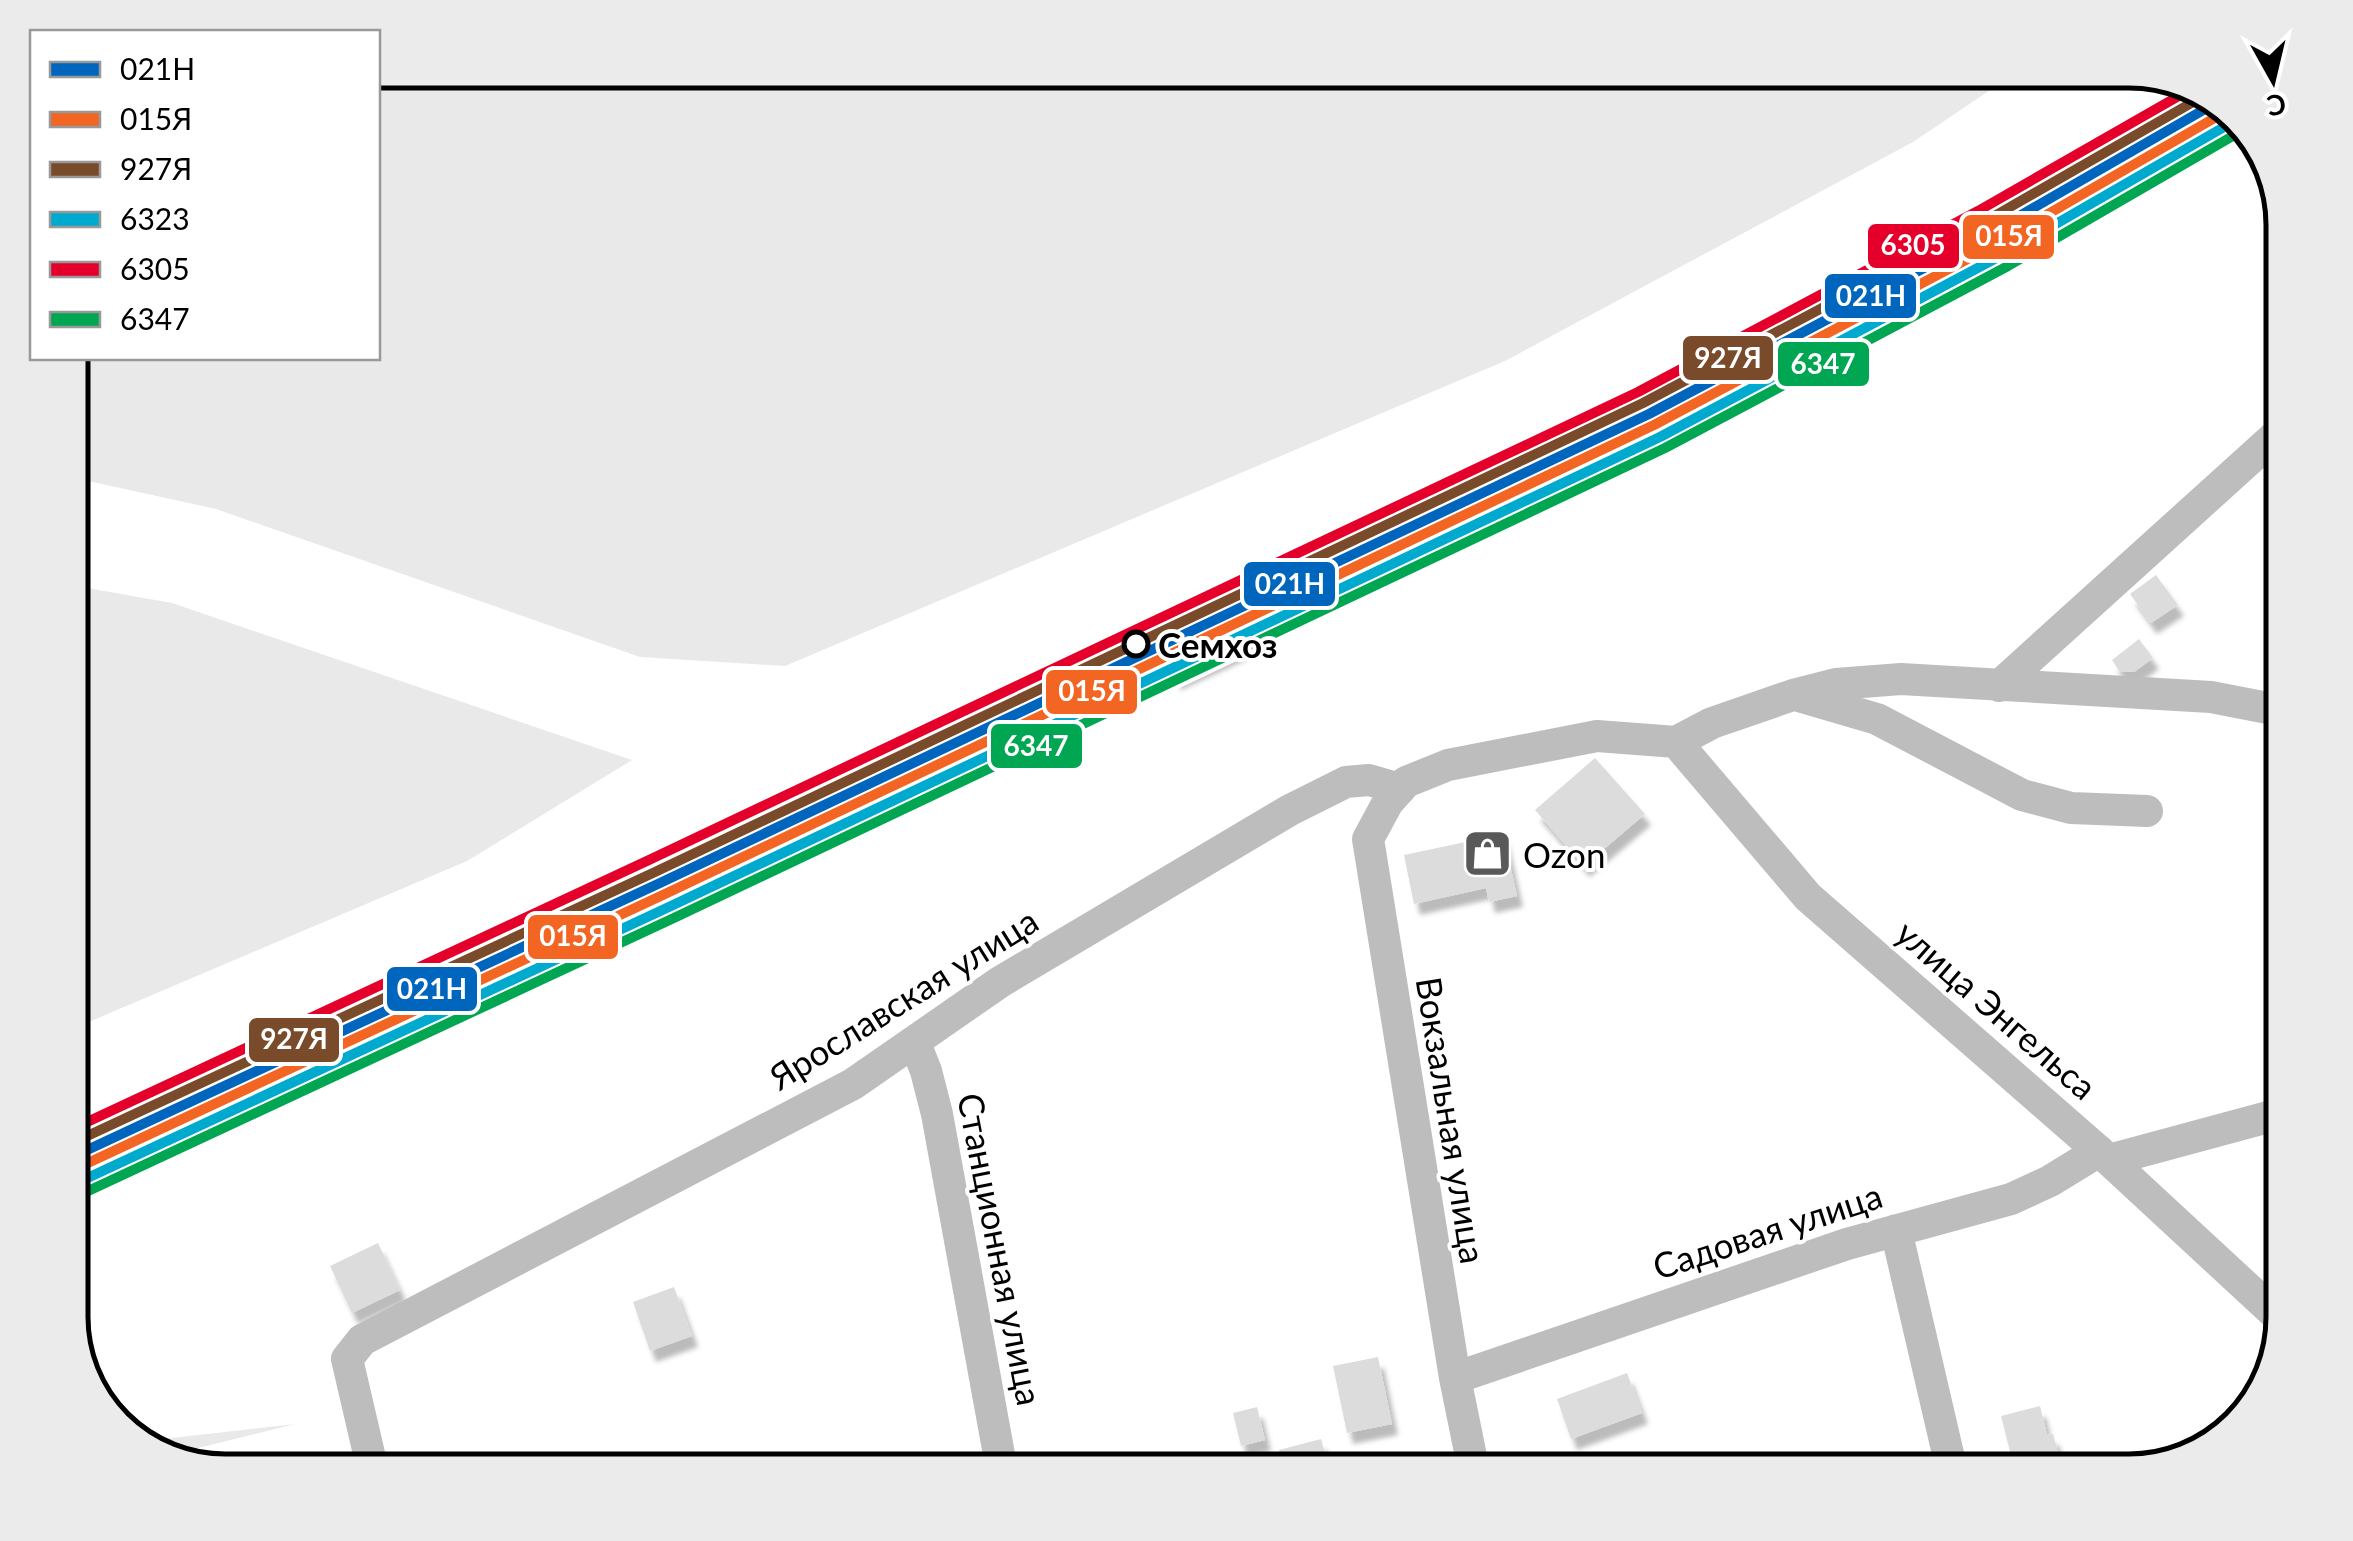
<svg xmlns="http://www.w3.org/2000/svg" width="2353" height="1541" font-family="Lato,sans-serif">
  <style>
    .green { fill: #e9e9e9 }
    .building { fill: #dcdcdc; filter: url(#shadow) }
    .lines { fill: none; stroke-linecap: round; stroke-linejoin: round }
    .street { stroke: #bdbdbd; stroke-width: 32 }
    .rail-1-casing { stroke: #fff; stroke-width: 18 }
    .rail-2-casing { stroke: #fff; stroke-width: 18 }
    .rail-3-casing { stroke: #fff; stroke-width: 18 }
    .rail-4-casing { stroke: #fff; stroke-width: 18 }
    .rail-5-casing { stroke: #fff; stroke-width: 18 }
    .rail-6-casing { stroke: #fff; stroke-width: 18 }
    .rail-1 { stroke: #0065bd; stroke-width: 10 }
    .rail-2 { stroke: #f26522; stroke-width: 10 }
    .rail-3 { stroke: #7a4b2a; stroke-width: 10 }
    .rail-4 { stroke: #00a9ce; stroke-width: 10 }
    .rail-5 { stroke: #e4002b; stroke-width: 10 }
    .rail-6 { stroke: #00a651; stroke-width: 10 }
    .stop-dot { fill: #fff; stroke: #000; stroke-width: 5 }
    .labels { text-anchor: middle; dominant-baseline: central; stroke-width: 8; stroke-linejoin: round; paint-order: stroke }
    .stop-label { font-size: 35px; font-weight: bold; fill: #000; stroke: #fff; text-anchor: start }
    .poi-label { font-size: 35px; fill: #000; stroke: #fff; text-anchor: start }
    .street-label { font-size: 35px; fill: #000; stroke: #fff }
    .rim { fill: none; stroke: #000; stroke-width: 5 }
    .line-badge { stroke: #fff; stroke-width: 4 }
    .badge-label { font-size: 28px; text-anchor: middle; font-weight: bold; fill: #fff }
  </style>
  <defs>
    <filter id="shadow"><feDropShadow dx="6" dy="11" stdDeviation="2.5" flood-color="#0004"/></filter>
  </defs>
  <rect width="100%" height="100%" fill="#fff"/>
  <path class="green" d="M378,70h1642l-107,72 -408,219 -720,305 -145,-9 -424,-148 -146,-32v-119h308z
    M70,585l102,18 460,157 -165,101 -397,169z
    M295,1424l-125,31 -34,-13z"/>
  <path class="building" d="M2156,575l22,30 -27,18 -21,-29z
    M1235,627l9,20 -69,32 -9,-19z
    M2139,639l14,19 -19,14h-14l-8,-12z
    M1595,758l50,56 -61,52 -49,-56z
    M1503,834l14,62 -28,6 -3,-14 -72,16 -10,-49z
    M378,1243l22,47 -48,23 -22,-47z
    M674,1287l18,49 -42,15 -17,-49z
    M1378,1357l14,67 -45,9 -14,-67z
    M1627,1373l15,40 -71,26 -14,-40z
    M2040,1406l7,29 6,-1 10,37h-48l-14,-55z
    M1257,1407l8,33 -24,6 -8,-33z
    M1321,1439l9,32h-46l-5,-21z"/>
  <g class="lines">
    <path class="street" d="M1999,686l284,-257
      M1795,695l82,24 145,76 49,13 76,3
      M1676,742l132,155 301,263 173,160
      M1676,742l36,-19 81,-28 43,-11 65,-5 310,18 72,14
      M915,1043l11,28 11,43 65,357
      M2109,1160l174,-47
      M1896,1230l56,241
      M1455,1378l392,-134 164,-45 39,-18 49,-30
      M373,1471l-26,-112 15,-19 491,-256 147,-102 290,-172 56,-28 23,-2 31,9
      M1474,1471l-19,-93 -87,-539 20,-37 18,-20 42,-17 149,-29 79,6"/>
    <defs>
      <path id="rail-1" d="M70,1158l590,-275 989,-469 341,-181 229,-132"/>
      <path id="rail-2" d="M75,1169l590,-275 989,-469 342,-181 229,-132"/>
      <path id="rail-3" d="M70,1144l585,-272 988,-469 341,-181 223,-128"/>
      <path id="rail-4" d="M81,1181l590,-275 989,-469 342,-182 229,-132"/>
      <path id="rail-5" d="M70,1130l579,-270 989,-468 340,-181 213,-122"/>
      <path id="rail-6" d="M86,1192l590,-275 989,-469 343,-182 230,-133"/>
    </defs>
    <use href="#rail-1" class="rail-1-casing"/>
    <use href="#rail-2" class="rail-2-casing"/>
    <use href="#rail-3" class="rail-3-casing"/>
    <use href="#rail-4" class="rail-4-casing"/>
    <use href="#rail-5" class="rail-5-casing"/>
    <use href="#rail-6" class="rail-6-casing"/>
    <use href="#rail-1" class="rail-1"/>
    <use href="#rail-2" class="rail-2"/>
    <use href="#rail-3" class="rail-3"/>
    <use href="#rail-4" class="rail-4"/>
    <use href="#rail-5" class="rail-5"/>
    <use href="#rail-6" class="rail-6"/>
  </g>
  <defs>
    <symbol id="shop-square" viewBox="-11 -11 22 22"><rect x="-9" y="-9" width="18" height="18" rx="4" fill="#595959" stroke="#fff"/><path d="M-5-2.5h2.3a2.7 3.5 0 0 1 5.4 0H5L5.5 6h-11ZM-1.5-2.5h3a1.5 2.3 0 0 0-3 0Z" fill="#fff"/></symbol>
  </defs>
  <g fill-rule="evenodd">
    <use href="#shop-square" x="1460" y="826" width="55" height="55"/>
  </g>
  <circle class="stop-dot" cx="1136" cy="644" r="12"/>
  <g class="labels">
    <g class="stop-label">
      <text x="1158" y="644">Семхоз</text>
    </g>
    <g class="poi-label">
      <text x="1523" y="854">Ozon</text>
    </g>
    <g class="street-label">
      <text transform="translate(903 998) rotate(-32)">Ярославская улица</text>
      <text transform="translate(1997 1009) rotate(41)">улица Энгельса</text>
      <text transform="translate(1452 1120) rotate(81)">Вокзальная улица</text>
      <text transform="translate(1767 1230) rotate(-18)">Садовая улица</text>
      <text transform="translate(1001 1249) rotate(79)">Станционная улица</text>
    </g>
  </g>
  <path d="M0 0H2353V1541H0ZM225 88H2129A137 137 0 0 1 2266 225V1317A137 137 0 0 1 2129 1454H225A137 137 0 0 1 88 1317V225A137 137 0 0 1 225 88Z" fill="#ebebeb" fill-rule="evenodd"/>
  <path class="rim" d="M225 88H2129A137 137 0 0 1 2266 225V1317A137 137 0 0 1 2129 1454H225A137 137 0 0 1 88 1317V225A137 137 0 0 1 225 88Z"/>
  <g class="line-badge">
    <rect x="1961" y="213" width="95" height="48" rx="10" fill="#f26522"/>
    <rect x="1866" y="222" width="95" height="48" rx="10" fill="#e4002b"/>
    <rect x="1823" y="272" width="95" height="48" rx="10" fill="#0065bd"/>
    <rect x="1681" y="334" width="94" height="48" rx="10" fill="#7a4b2a"/>
    <rect x="1776" y="340" width="95" height="48" rx="10" fill="#00a651"/>
    <rect x="1242" y="560" width="95" height="48" rx="10" fill="#0065bd"/>
    <rect x="1044" y="668" width="95" height="48" rx="10" fill="#f26522"/>
    <rect x="989" y="722" width="95" height="48" rx="10" fill="#00a651"/>
    <rect x="526" y="913" width="94" height="48" rx="10" fill="#f26522"/>
    <rect x="385" y="965" width="94" height="48" rx="10" fill="#0065bd"/>
    <rect x="247" y="1016" width="94" height="48" rx="10" fill="#7a4b2a"/>
  </g>
  <g class="badge-label">
    <text x="2009" y="246">015Я</text>
    <text x="1913" y="255">6305</text>
    <text x="1871" y="306">021Н</text>
    <text x="1728" y="368">927Я</text>
    <text x="1823" y="374">6347</text>
    <text x="1290" y="594">021Н</text>
    <text x="1092" y="701">015Я</text>
    <text x="1036" y="756">6347</text>
    <text x="573" y="946">015Я</text>
    <text x="432" y="999">021Н</text>
    <text x="294" y="1049">927Я</text>
  </g>
  <rect x="30" y="30" width="350" height="330" fill="#ffffff" stroke="#999999" stroke-width="2.5"/>
  <rect x="50" y="62" width="50" height="15" fill="#0065bd" stroke="#999999" stroke-width="2.5"/>
  <text x="120" y="80" font-size="30" fill="#000000">021Н</text>
  <rect x="50" y="112" width="50" height="15" fill="#f26522" stroke="#999999" stroke-width="2.5"/>
  <text x="120" y="130" font-size="30" fill="#000000">015Я</text>
  <rect x="50" y="162" width="50" height="15" fill="#7a4b2a" stroke="#999999" stroke-width="2.5"/>
  <text x="120" y="180" font-size="30" fill="#000000">927Я</text>
  <rect x="50" y="212" width="50" height="15" fill="#00a9ce" stroke="#999999" stroke-width="2.5"/>
  <text x="120" y="230" font-size="30" fill="#000000">6323</text>
  <rect x="50" y="262" width="50" height="15" fill="#e4002b" stroke="#999999" stroke-width="2.5"/>
  <text x="120" y="280" font-size="30" fill="#000000">6305</text>
  <rect x="50" y="312" width="50" height="15" fill="#00a651" stroke="#999999" stroke-width="2.5"/>
  <text x="120" y="330" font-size="30" fill="#000000">6347</text>
  <g transform="translate(2273 80) rotate(172)" stroke="#ffffff" stroke-width="8" paint-order="stroke">
  <path d="M0-8L18 38L0 25L-18 38Z" fill="#000000"/>
  <text y="-15" font-size="28" font-weight="bold" text-anchor="middle" fill="#000000">С</text>
  </g>
</svg>
